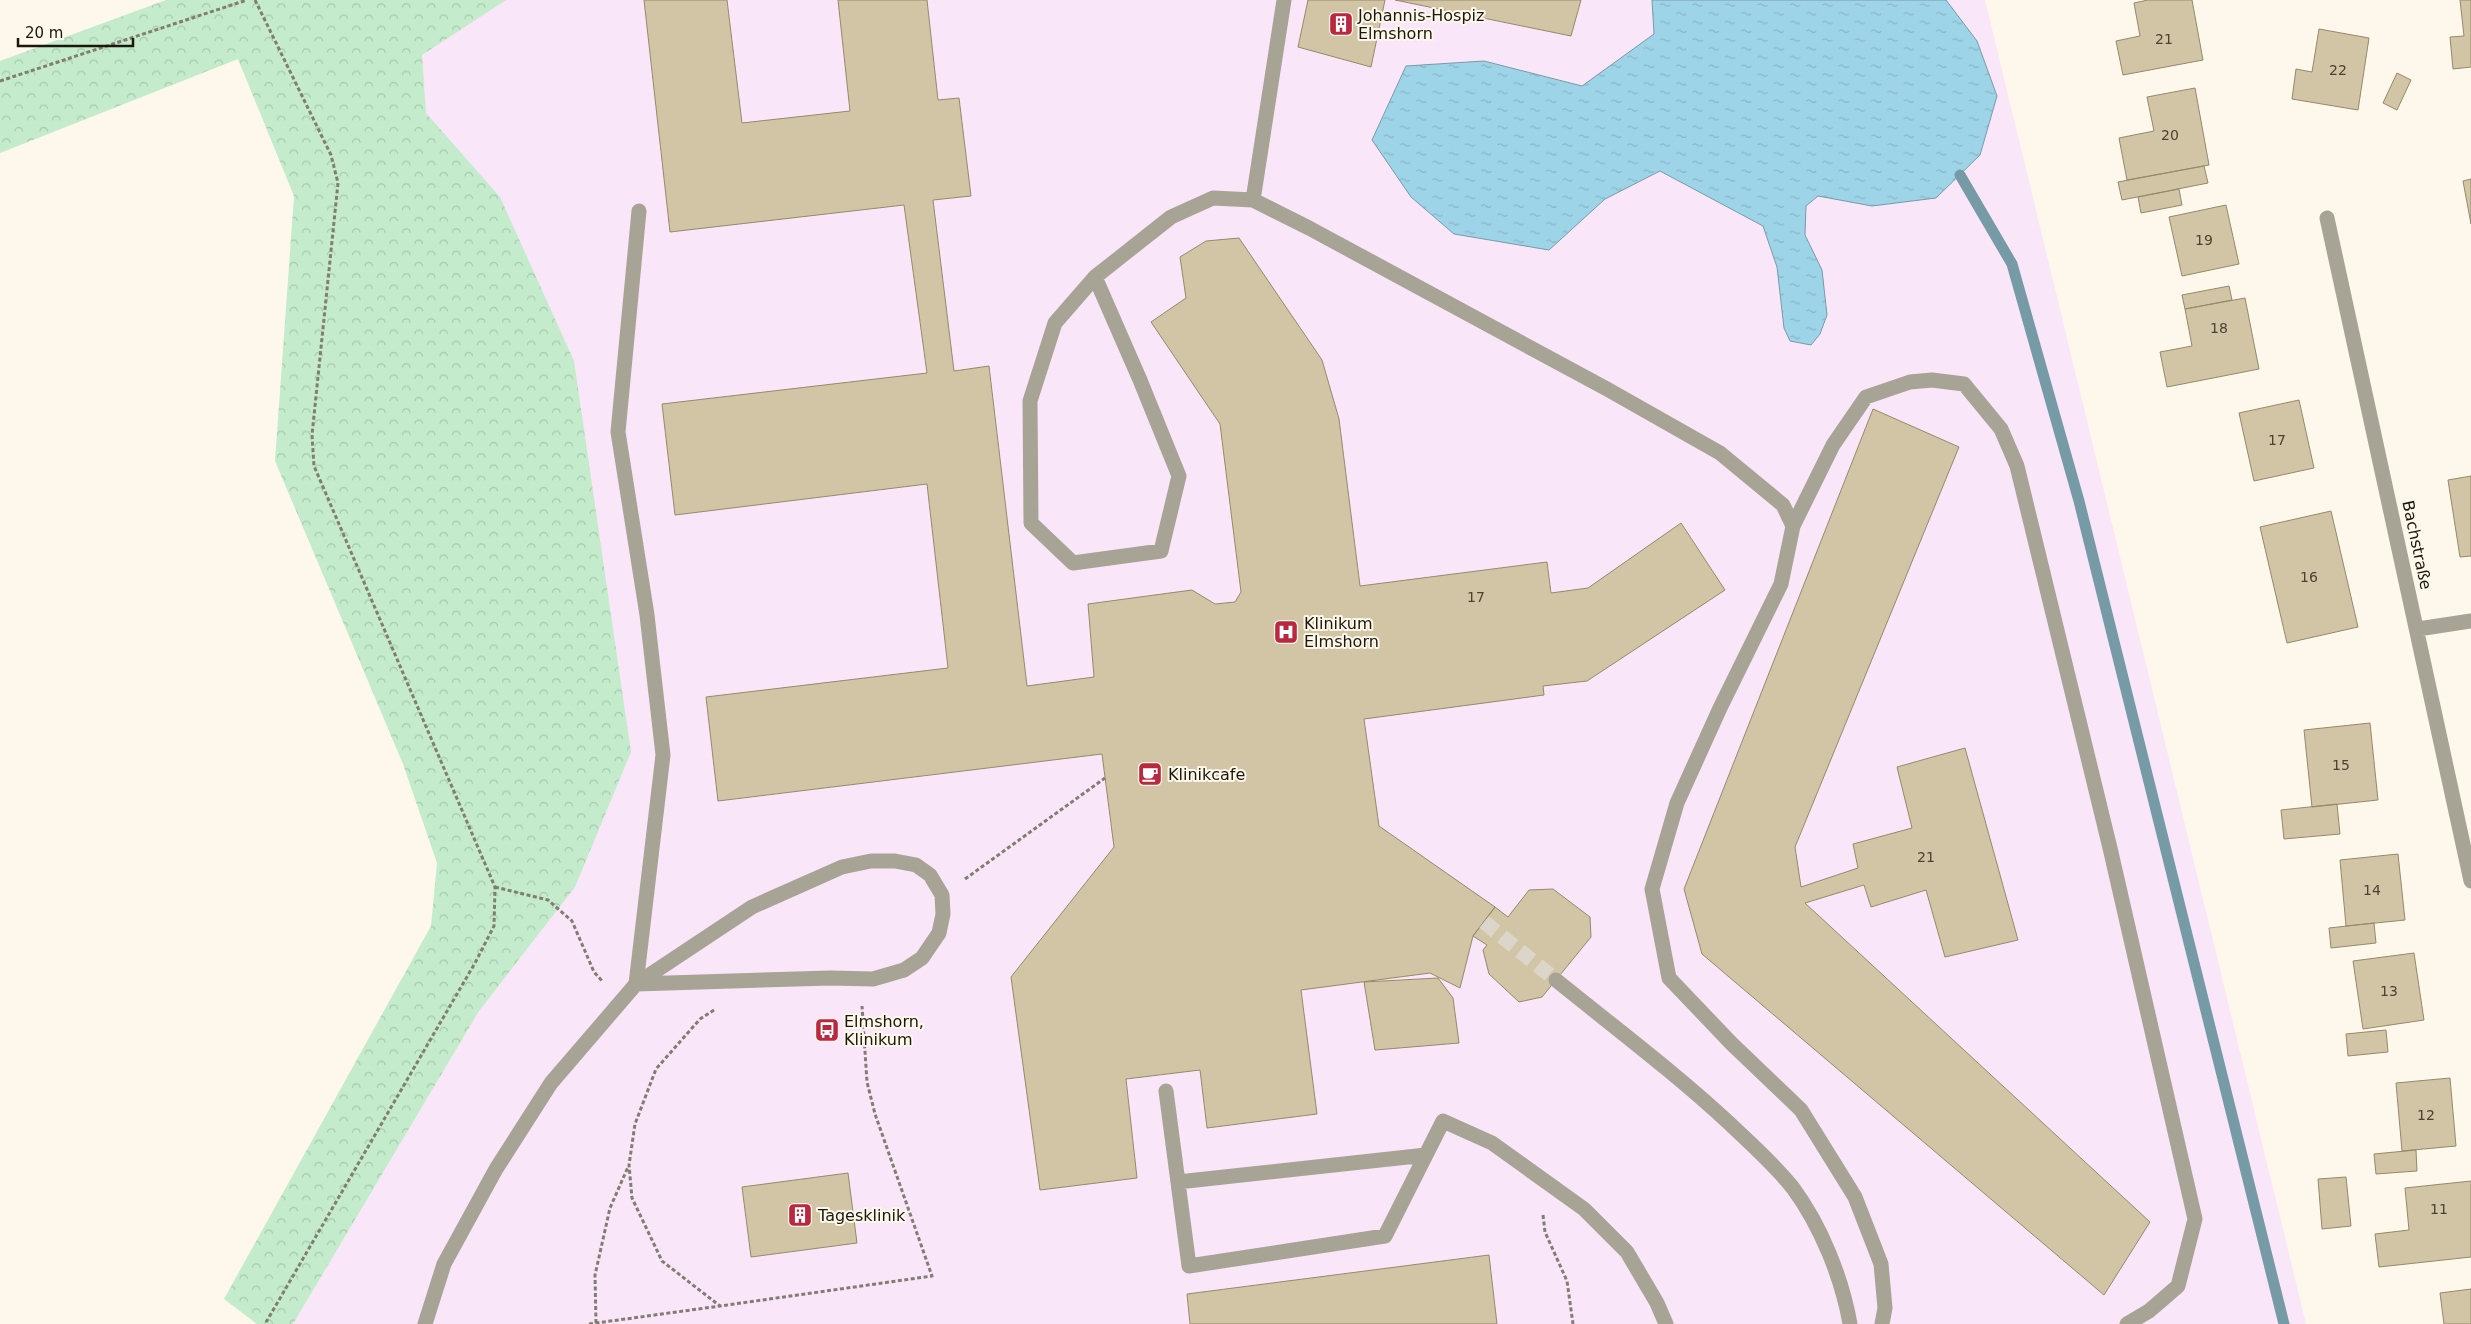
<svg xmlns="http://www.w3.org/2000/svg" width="2471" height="1324" font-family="'DejaVu Sans',sans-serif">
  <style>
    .medical { fill: #f9e7f9 }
    .forest { fill: url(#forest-crowns) }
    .water { fill: url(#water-ripples); stroke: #779ba6 }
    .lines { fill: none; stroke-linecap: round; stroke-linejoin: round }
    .stream { stroke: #779ba6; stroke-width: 11 }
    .building { fill: #d2c5a6; stroke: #95896b }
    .minor-tunnel { stroke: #dbd6c9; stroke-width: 15; stroke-dasharray: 15 8; stroke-linecap: butt }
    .path { stroke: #827d71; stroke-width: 3; stroke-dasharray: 4 2.5; stroke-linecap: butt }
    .minor { stroke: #a7a496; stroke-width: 15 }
    .labels { text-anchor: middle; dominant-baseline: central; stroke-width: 4; stroke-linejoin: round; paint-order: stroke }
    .number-label { font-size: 14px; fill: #4a4232 }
    .poi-label { font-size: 16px; fill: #1c170b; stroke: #fdf8eb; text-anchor: start }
    .street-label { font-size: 16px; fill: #1c170b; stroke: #fdf8eb }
  </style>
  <defs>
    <pattern id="forest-crowns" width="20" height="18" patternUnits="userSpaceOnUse" patternTransform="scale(1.25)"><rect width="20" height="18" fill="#c3ebcc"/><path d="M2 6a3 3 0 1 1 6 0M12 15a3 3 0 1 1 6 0" fill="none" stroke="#a7c9ae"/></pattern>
    <pattern id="water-ripples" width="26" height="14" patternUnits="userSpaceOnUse" patternTransform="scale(1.25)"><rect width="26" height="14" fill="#9ed4e8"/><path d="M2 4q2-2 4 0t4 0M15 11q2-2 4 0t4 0" fill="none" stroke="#88b5c6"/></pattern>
  </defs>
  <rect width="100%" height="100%" fill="#fdf8eb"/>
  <path class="medical" d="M362,0h1623l321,1324h-2013l186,-313z"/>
  <path class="forest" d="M166,0h340l-84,55 4,58 74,84 74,164 57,391 -56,135 -96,124 -186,313h-36l-33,-25 207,-373 6,-63 -34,-99 -128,-303 19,-265 -56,-137 -238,94v-92z"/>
  <path class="water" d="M1652,0h294l31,41 20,55 -17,59 -44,43 -64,8 -54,-10 -12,10 -1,29 17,35 5,45 -7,19 -9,11 -21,-4 -6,-13 -7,-61 -14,-41 -103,-55 -55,28 -56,51 -95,-16 -43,-37 -39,-57 34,-74 78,-5 98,25 72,-52z"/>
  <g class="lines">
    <path class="stream" d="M1960,175l52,89 67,237 205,823"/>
  </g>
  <path class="building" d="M644,0h83l15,123 108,-12 -12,-111h89l11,100 21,-2 12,98 -38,4 21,171 35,-5 38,320 67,-9 -6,-73 104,-14 23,14 20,-2 6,-10 -21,-168 -69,-102 35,-24 -6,-41 26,-16 33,-3 83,122 17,59 21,167 187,-24 4,31 37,-5 93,-65 44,67 -138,91 -44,5 1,9 -180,24 15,107 116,81 -22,29 -13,52 -30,-15 -129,17 16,124 -110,14 -7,-58 -74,9 11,99 -97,12 -29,-213 103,-130 -12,-93 -384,47 -12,-104 242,-29 -21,-184 -252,31 -13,-111 265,-31 -23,-168 -234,27z
    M1308,0h77l-14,67 -73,-20z
    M1395,0h186l-10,36z
    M2148,0h44l11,60 -80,15 -7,-34 24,-5 -6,-33z
    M2460,0h11v67l-18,2 -3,-32 14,-1z
    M2319,29l50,9 -11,72 -66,-11 4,-30 16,3z
    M2397,73l14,7 -14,30 -14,-7z
    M2195,88l14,77 -82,15 -8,-42 35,-7 -7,-34z
    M2204,166l4,17 -86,17 -4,-18z
    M2471,179v45l-8,-43z
    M2179,189l3,16 -41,8 -3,-16z
    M2226,205l13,59 -57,12 -13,-59z
    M2229,286l3,14 -47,9 -3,-14z
    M2245,298l14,71 -92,18 -7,-35 32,-6 -7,-37z
    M2299,400l15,68 -60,13 -15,-68z
    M1873,409l86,38 -164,400 6,40 57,-19 -5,-24 59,-16 -15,-61 68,-19 53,192 -73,17 -19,-67 -55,17 -7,-22 -59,18 345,319 -46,73 -402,-341 -18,-65z
    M2471,476v80l-11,1 -12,-77z
    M2331,511l27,116 -71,16 -27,-116z
    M2370,723l8,77 -66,7 -8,-77z
    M2337,804l3,30 -56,5 -3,-29z
    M2398,854l7,66 -59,6 -6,-66z
    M1553,889l37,28 1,20 -49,60 -23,5 -30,-28 -6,-24 4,-5 -14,-9 22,-29 13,10 21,-27z
    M2374,923l2,20 -45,5 -2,-20z
    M2414,953l10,67 -61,9 -10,-68z
    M1438,978l15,20 6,45 -84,7 -11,-68z
    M2386,1030l2,22 -40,4 -2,-22z
    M2450,1078l6,68 -54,5 -6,-68z
    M2416,1150l1,21 -41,3 -2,-20z
    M848,1173l9,70 -106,14 -9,-70z
    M2346,1177l5,49 -29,3 -4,-50z
    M2471,1181v76l-92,10 -4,-33 34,-4 -4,-42z
    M1489,1255l8,69h-307l-3,-30z
    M2471,1289v35h-27l-4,-31z"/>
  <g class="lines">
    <path class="minor-tunnel" d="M1484,922l72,58"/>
    <path class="path" d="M255,0l76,155 7,28 -26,252 2,31 181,421 -1,39 -19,37 -210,361
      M0,81l247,-81
      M965,879l140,-101
      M495,887l53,13 24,21 22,51 8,9
      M714,1010l-14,9 -44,50 -21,55 -6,41 3,33 30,63 58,45 212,-30 -57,-162 -8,-32 -5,-76
      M1543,1215l2,17 22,49 6,43
      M596,1323l-1,-48 15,-67 18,-41
      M589,1324l131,-18"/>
    <path class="minor" d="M1253,200l31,-200
      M2327,218l144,663
      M1095,277l45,103 39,96 -18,75 -88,12 -42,-40 -1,-122 25,-78 40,-46 76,-60 42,-19 40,2 56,28 298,161 113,64 63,52 10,21 -12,58 -61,124 -43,95 -25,86 17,89 62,65 70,67 54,87 26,67 4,44 -3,16
      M1793,526l40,-81 33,-48 44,-15 22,-2 32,4 37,45 16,37 93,382 85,371 -17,67 -29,25 -22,13
      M2418,629l53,-8
      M1556,980c58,47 118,92 173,143 22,21 45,41 64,65 28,38 49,90 57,136
      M636,984l27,-229 -16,-140 -29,-183 21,-221
      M1166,1091l23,175 196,-30 58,-115 49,22 92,66 43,43 30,51 9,21
      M1178,1182l248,-27
      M425,1324l19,-60 52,-95 55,-86 85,-99 116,-77 90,-40 29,-6h24l21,4 14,10 12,20 1,19 -4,19 -17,25 -18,12 -31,9 -43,-1 -194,6"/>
  </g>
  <defs>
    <symbol id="building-square" viewBox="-11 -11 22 22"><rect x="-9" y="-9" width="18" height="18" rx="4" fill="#b9283f" stroke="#fdf8eb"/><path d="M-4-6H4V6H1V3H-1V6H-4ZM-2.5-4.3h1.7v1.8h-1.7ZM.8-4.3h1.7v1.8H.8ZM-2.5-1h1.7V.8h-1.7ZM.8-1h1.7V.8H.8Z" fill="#fff"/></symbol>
    <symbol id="hospital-square" viewBox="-11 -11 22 22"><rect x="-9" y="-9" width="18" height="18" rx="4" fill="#b9283f" stroke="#fdf8eb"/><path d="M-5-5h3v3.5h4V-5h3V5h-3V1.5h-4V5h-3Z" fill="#fff"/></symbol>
    <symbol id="cafe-square" viewBox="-11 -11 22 22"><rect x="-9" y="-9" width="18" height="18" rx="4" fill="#b9283f" stroke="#fdf8eb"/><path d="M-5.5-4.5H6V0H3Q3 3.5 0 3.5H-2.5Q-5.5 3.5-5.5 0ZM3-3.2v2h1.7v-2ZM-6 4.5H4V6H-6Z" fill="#fff"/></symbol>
    <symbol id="bus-square" viewBox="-11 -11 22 22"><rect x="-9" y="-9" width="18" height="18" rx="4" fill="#b9283f" stroke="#fdf8eb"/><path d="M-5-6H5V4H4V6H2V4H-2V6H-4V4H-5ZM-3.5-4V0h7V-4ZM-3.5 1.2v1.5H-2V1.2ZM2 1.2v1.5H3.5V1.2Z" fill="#fff"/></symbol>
  </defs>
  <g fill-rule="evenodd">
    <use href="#building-square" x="1327" y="10" width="28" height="28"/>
    <use href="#hospital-square" x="1272" y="618" width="28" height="28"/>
    <use href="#cafe-square" x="1136" y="760" width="28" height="28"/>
    <use href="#bus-square" x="813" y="1016" width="28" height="28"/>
    <use href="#building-square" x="786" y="1201" width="28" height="28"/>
  </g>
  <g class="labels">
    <g class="number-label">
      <text x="2164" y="39">21</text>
      <text x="2338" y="70">22</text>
      <text x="2170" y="135">20</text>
      <text x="2204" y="240">19</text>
      <text x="2219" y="328">18</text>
      <text x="2277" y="440">17</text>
      <text x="2309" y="577">16</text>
      <text x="1476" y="597">17</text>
      <text x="2341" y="765">15</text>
      <text x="1926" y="857">21</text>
      <text x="2372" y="890">14</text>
      <text x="2389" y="991">13</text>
      <text x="2426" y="1115">12</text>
      <text x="2439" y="1209">11</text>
    </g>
    <g class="poi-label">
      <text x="1358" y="15">Johannis-Hospiz<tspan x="1358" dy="18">Elmshorn</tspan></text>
      <text x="1304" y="623">Klinikum<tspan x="1304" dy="18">Elmshorn</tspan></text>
      <text x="1168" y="774">Klinikcafe</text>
      <text x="844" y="1021">Elmshorn,<tspan x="844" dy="18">Klinikum</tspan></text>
      <text x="818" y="1215">Tagesklinik</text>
    </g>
    <g class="street-label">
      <text transform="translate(2417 545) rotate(78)">Bachstraße</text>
    </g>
  </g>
  <path d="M18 38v8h115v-8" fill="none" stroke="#1c170b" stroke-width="2.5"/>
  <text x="25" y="38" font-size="15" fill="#1c170b" stroke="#fdf8eb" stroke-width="4" paint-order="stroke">20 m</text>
</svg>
